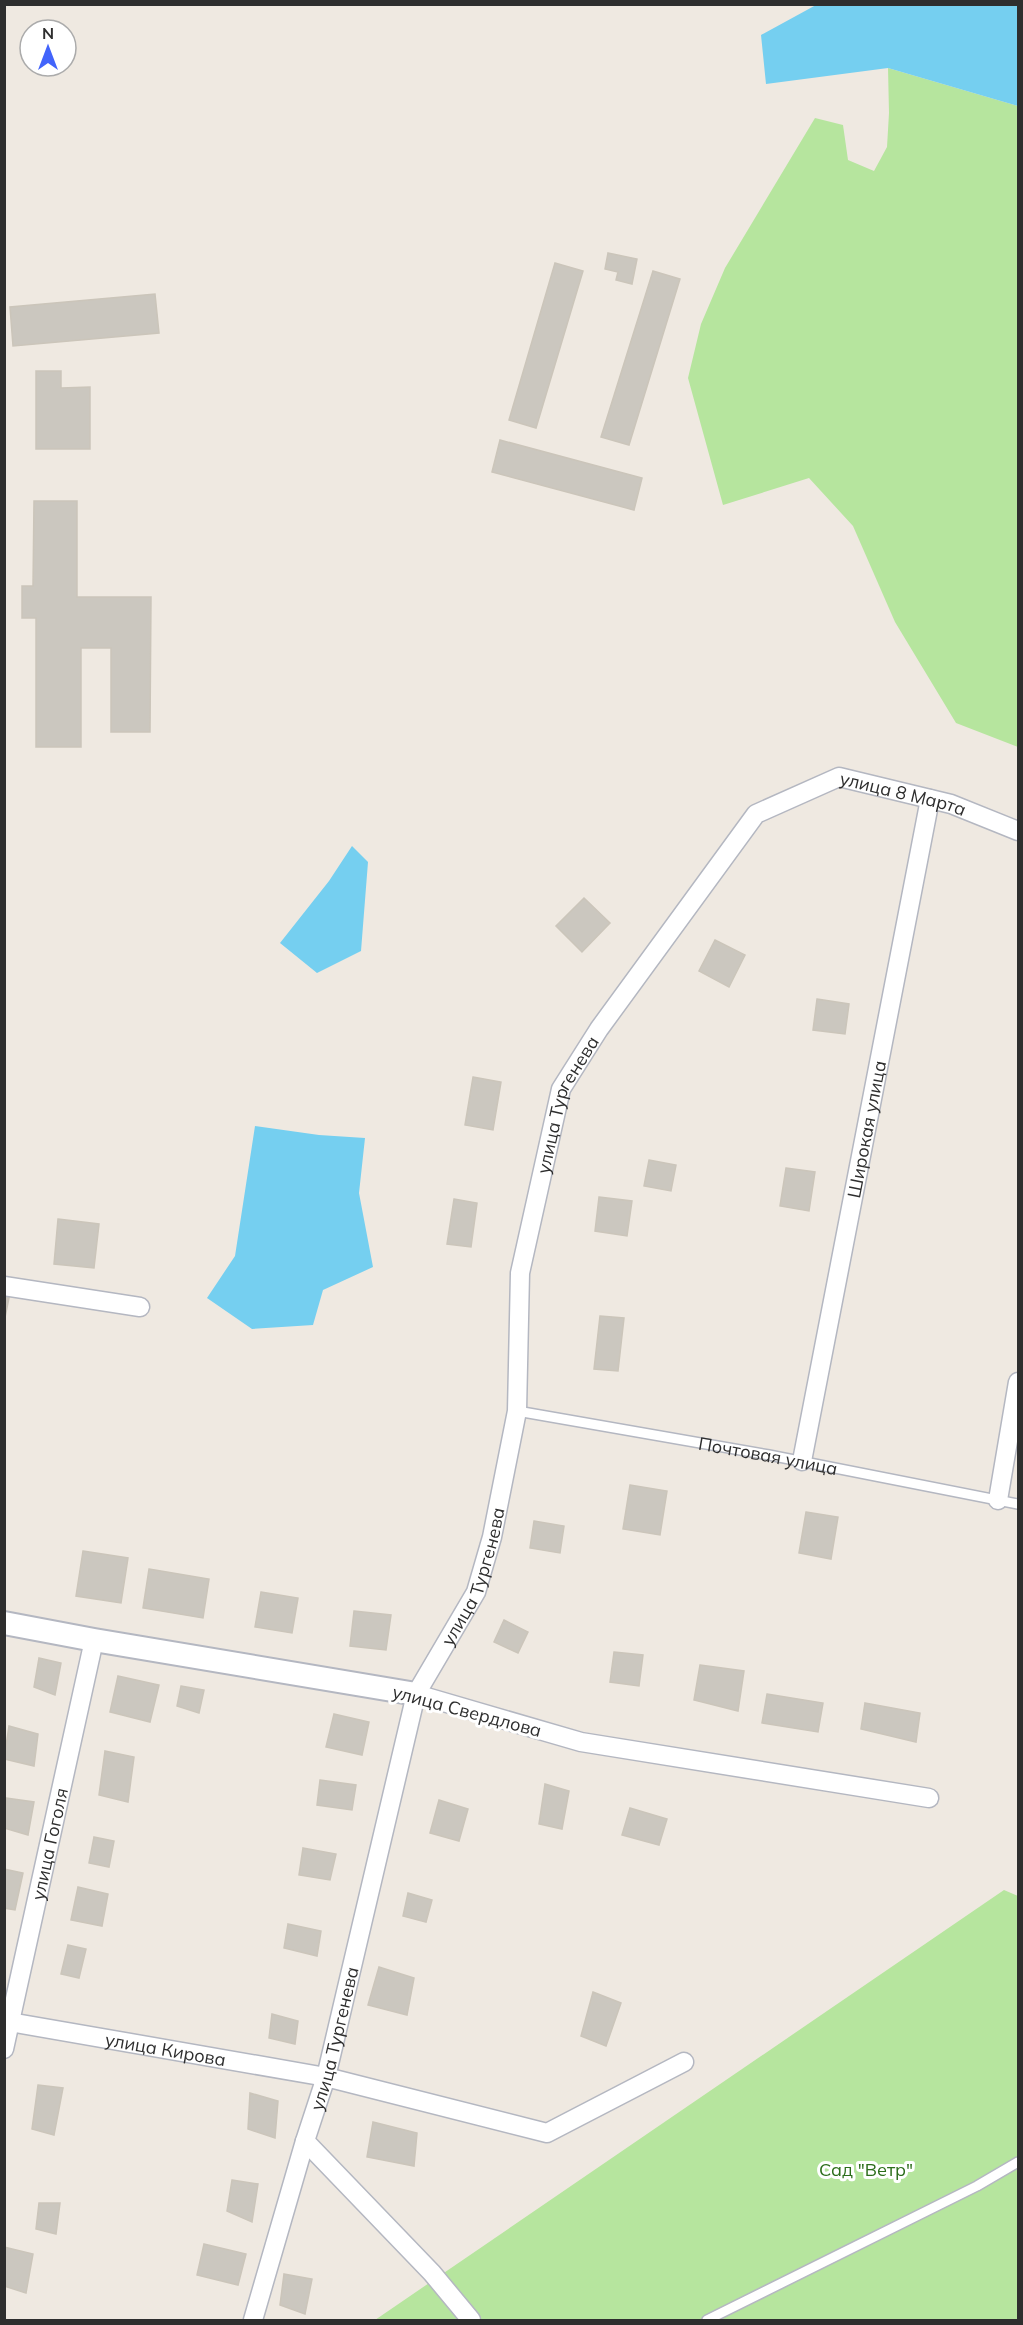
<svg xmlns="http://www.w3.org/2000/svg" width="1023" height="2325" font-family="Mulish,sans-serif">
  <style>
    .green { fill: #b6e59e }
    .water { fill: #75cff0 }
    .building { fill: #cbc7bf; stroke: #cbc5ba; stroke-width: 1.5 }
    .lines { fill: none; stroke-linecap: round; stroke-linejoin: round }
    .service-casing { stroke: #b4b7c1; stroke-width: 12 }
    .minor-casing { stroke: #b4b7c1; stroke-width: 21 }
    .tertiary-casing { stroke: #b4b7c1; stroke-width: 26 }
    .service { stroke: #fff; stroke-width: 9 }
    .minor { stroke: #fff; stroke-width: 18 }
    .tertiary { stroke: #fff; stroke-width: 22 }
    .labels { text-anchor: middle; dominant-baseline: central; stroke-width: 6; stroke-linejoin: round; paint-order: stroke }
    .street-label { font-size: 18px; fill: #2e2e2e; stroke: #fff }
    .park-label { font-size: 18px; fill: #2c6e1b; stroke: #fff }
  </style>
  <rect width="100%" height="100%" fill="#efe9e1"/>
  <path class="green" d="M888,68l130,38v641l-62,-24 -61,-101 -42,-96 -44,-48 -86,27 -35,-127 13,-54 24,-56 90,-150 28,7 5,35 26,11 13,-24 2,-34z
    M1004,1890l14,6v424h-643z"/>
  <path class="water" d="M816,5h202v101l-130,-38 -122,16 -5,-49z
    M352,846l16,16 -7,89 -44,22 -37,-30 49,-62z
    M255,1126l64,9 46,3 -6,55 14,74 -50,23 -10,35 -61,4 -45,-31 28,-42z"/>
  <path class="building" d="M608,253l29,6 -5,25 -16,-4 2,-8 -13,-3z
    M555,263l28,8 -47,157 -27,-8z
    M653,271l27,8 -51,166 -28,-8z
    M155,294l4,39 -146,13 -3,-39z
    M36,371h25v17l29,-1v62h-54z
    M500,440l142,38 -8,32 -142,-38z
    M34,501h43v96h74l-1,135h-39v-84h-30v99h-45v-129h-14v-32h11z
    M584,898l26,25 -28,29 -26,-26z
    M715,940l30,15 -16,32 -30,-16z
    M817,999l32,5 -4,30 -32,-4z
    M473,1077l28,5 -8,48 -28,-5z
    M649,1160l27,5 -5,26 -27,-5z
    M786,1168l29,4 -6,39 -29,-5z
    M599,1197l33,4 -5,35 -32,-5z
    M454,1199l23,4 -6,44 -24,-3z
    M58,1219l41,5 -5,44 -40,-4z
    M4,1292l6,1 -6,29z
    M600,1316l24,2 -6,53 -24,-2z
    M630,1485l37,6 -7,44 -37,-6z
    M806,1512l32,5 -7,42 -32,-6z
    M534,1521l30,5 -4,27 -30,-5z
    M83,1551l45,7 -7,45 -45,-7z
    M149,1569l60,10 -6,39 -60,-10z
    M261,1592l37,6 -6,35 -37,-6z
    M354,1611l37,4 -5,35 -36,-4z
    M504,1620l24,12 -10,21 -24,-11z
    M614,1652l29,3 -4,31 -29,-4z
    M39,1658l22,5 -6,32 -21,-8z
    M700,1665l44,6 -6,40 -44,-11z
    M118,1676l41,9 -9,37 -40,-10z
    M181,1686l23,4 -5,23 -22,-7z
    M767,1694l56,9 -5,29 -56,-9z
    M865,1703l55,10 -4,29 -55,-13z
    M334,1714l35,8 -7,33 -36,-8z
    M9,1726l29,8 -4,32 -30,-7z
    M105,1751l29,6 -6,45 -29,-7z
    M320,1780l36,5 -4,25 -35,-5z
    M545,1784l24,7 -7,38 -23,-5z
    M6,1798l28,4 -6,33 -24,-7z
    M439,1800l29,9 -9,32 -29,-8z
    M630,1808l37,11 -8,26 -37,-10z
    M94,1837l20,4 -5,26 -20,-4z
    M303,1848l33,6 -6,26 -31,-5z
    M4,1869l19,4 -8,37 -11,-2z
    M78,1887l30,7 -6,32 -31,-6z
    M408,1893l24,7 -6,22 -23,-6z
    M288,1924l33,7 -4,25 -33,-8z
    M68,1945l18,4 -7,29 -18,-4z
    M379,1967l35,11 -7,37 -39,-10z
    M593,1992l28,11 -15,43 -25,-10z
    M272,2014l26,7 -3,23 -26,-6z
    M38,2085l25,3 -9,47 -22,-6z
    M250,2093l28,8 -3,37 -27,-9z
    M373,2122l44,11 -3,33 -47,-9z
    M232,2180l26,4 -6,38 -25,-11z
    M39,2203h21l-4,31 -20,-5z
    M204,2244l42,10 -8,31 -41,-10z
    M4,2247l29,7 -7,39 -22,-7z
    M284,2274l28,5 -7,35 -25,-9z"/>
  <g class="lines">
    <defs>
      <g id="service">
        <path id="s1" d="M517,1411l252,44 249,49"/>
        <path d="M707,2320l270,-134 41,-24"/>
      </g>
      <g id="minor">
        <path d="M4,1286l136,21"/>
        <path id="s2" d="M802,1461l128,-662"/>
        <path d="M998,1500l20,-118"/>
        <path d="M416,1694l165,48 348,56"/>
        <path id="s3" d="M4,2021l322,56 221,56 137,-71"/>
        <path id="s4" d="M4,2049l90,-409"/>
        <path d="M253,2320l52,-179"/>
        <path id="s5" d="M471,2320l-39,-47 -127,-132 21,-64 90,-383 60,-102 16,-55 25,-126 3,-138 41,-184 38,-60 157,-215 83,-37 112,27 67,27"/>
      </g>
      <path id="tertiary" d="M4,1623l90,17 322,54"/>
    </defs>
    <use href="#service" class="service-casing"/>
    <use href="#minor" class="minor-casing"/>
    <use href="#tertiary" class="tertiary-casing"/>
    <use href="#service" class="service"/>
    <use href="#minor" class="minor"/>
    <use href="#tertiary" class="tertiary"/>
  </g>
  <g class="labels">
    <g class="street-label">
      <text stroke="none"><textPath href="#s5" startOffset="1830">улица 8 Марта</textPath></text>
      <text stroke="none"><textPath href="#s5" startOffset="1323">улица Тургенева</textPath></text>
      <text stroke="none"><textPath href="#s2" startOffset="338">Широкая улица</textPath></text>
      <text stroke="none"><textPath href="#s1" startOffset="255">Почтовая улица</textPath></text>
      <text stroke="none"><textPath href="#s5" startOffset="837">улица Тургенева</textPath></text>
      <text transform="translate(467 1711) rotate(15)">улица Свердлова</text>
      <text stroke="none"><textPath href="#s4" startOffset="210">улица Гоголя</textPath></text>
      <text stroke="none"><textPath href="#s5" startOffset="351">улица Тургенева</textPath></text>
      <text stroke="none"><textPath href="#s3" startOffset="164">улица Кирова</textPath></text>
    </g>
    <g class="park-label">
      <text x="866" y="2169">Сад "Ветр"</text>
    </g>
  </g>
  <rect width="1023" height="2325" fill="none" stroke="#2e2e2e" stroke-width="12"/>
  <g transform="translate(48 48)"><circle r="28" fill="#ffffff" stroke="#ababab" stroke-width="1.5"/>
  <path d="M0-4.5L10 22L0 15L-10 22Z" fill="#4264fb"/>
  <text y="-9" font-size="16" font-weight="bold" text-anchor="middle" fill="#2e2e2e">N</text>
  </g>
</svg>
